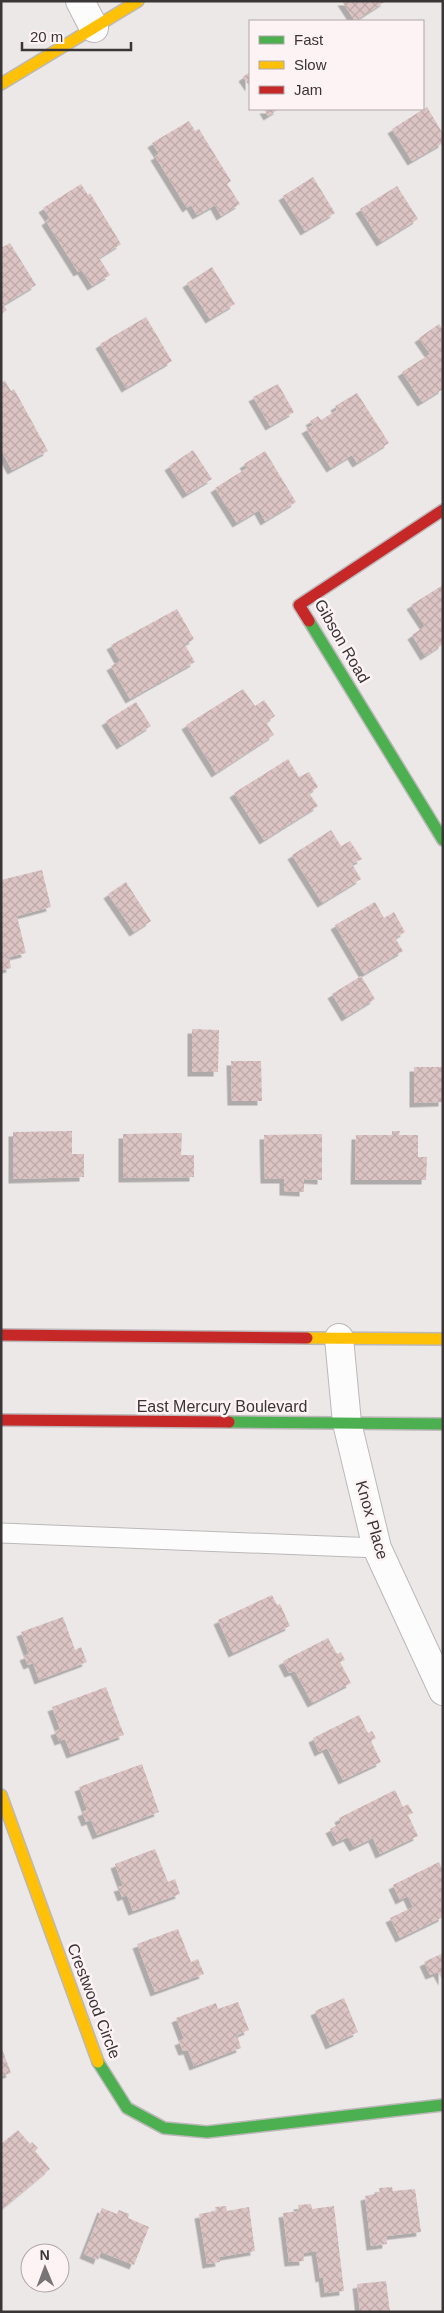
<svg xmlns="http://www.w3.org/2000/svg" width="444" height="2313" font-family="Helvetica,sans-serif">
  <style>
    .building { fill: url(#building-cross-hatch); filter: url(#shadow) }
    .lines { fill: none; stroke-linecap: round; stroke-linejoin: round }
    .lane-casing { stroke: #bcb8b9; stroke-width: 21 }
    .street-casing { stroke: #bcb8b9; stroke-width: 30 }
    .fast-casing { stroke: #bcb8b9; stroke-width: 14 }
    .slow-casing { stroke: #bcb8b9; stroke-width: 14 }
    .jam-casing { stroke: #bcb8b9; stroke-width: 14 }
    .lane { stroke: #fcfcfc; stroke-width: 19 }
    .street { stroke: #fcfcfc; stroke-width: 28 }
    .fast { stroke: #4caf50; stroke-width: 11 }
    .slow { stroke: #ffc107; stroke-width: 11 }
    .jam { stroke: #c62828; stroke-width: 11 }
    .labels { text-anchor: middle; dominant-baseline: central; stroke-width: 5; stroke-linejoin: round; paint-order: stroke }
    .street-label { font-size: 16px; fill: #3a3637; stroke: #fdf2f4 }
  </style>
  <defs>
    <pattern id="building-cross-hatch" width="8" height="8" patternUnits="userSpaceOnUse" patternTransform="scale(1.25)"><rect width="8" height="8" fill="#dbc4c3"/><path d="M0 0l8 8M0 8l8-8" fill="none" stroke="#bda9a8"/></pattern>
    <filter id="shadow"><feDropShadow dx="-4.5" dy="4.5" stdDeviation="0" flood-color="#0004"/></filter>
  </defs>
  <rect width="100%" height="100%" fill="#ede8e8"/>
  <path class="building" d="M342,1h44l-31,20z
    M250,72v15l-7,-10z
    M427,107l16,27v9l-31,18 -20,-32z
    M264,109h15l-11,7z
    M189,121l6,10 4,-2 32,52 -4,3 13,20 -19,12 -6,-11 -18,10 -6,-10 -4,3 -32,-52 4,-2 -7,-11z
    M313,177l22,36 -30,18 -22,-35z
    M81,184l7,11 2,-2 31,51 -22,14 11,17 -18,11 -10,-16 -4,2 -32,-51 4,-3 -7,-10z
    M397,186l21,33 -37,23 -21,-33z
    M10,243l26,42 -33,20 4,5 -6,4v-66z
    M212,267l23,37 -25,15 -23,-36z
    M146,317l26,44 -46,27 -26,-44z
    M439,324l4,6v59l-21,13 -20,-30 28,-18 -11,-16z
    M5,381l6,10 3,-2 34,62 -36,19 -11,-20v-68z
    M278,384l16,28 -24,14 -17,-29z
    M357,393l32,50 -32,20 -5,-8 -21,13 -25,-39 7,-4 -3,-4 8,-5 3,4 16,-10 -2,-4z
    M193,450l19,29 -25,15 -18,-28z
    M265,451l31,51 -31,19 -6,-11 -22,13 -22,-35 32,-20 -3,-4z
    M443,585v59l-18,12 -13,-21 13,-9 -14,-21z
    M177,609l17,30 -9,6 10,17 -65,37 -19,-33 9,-5 -9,-16z
    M243,689l12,17 9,-6 11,16 -9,6 8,13 -58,38 -30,-48z
    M136,702l15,24 -30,19 -15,-24z
    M288,759l11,18 10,-5 9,15 -9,6 9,13 -54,34 -30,-47z
    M331,830l10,16 9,-5 12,18 -10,5 9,15 -39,24 -30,-48z
    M42,870l9,37 -34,9 9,37 -17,4 2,11 -10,2v-90z
    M126,882l25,39 -17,11 -26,-38z
    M375,902l9,16 10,-6 11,20 -10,6 8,13 -39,23 -29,-49z
    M361,976l14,23 -29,18 -14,-23z
    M192,1029l27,1 -1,42h-26z
    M231,1061h30l1,40h-30z
    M414,1067h29v35l-29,1z
    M72,1131v23h12v23l-71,2v-47z
    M392,1131h8l-1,4h19v22h9l-1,23h-71l1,-45h36z
    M182,1133l-1,22h13v22l-71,1v-44z
    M322,1134v46l-18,-1v13l-20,-1v-12h-19l-1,-44z
    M272,1595l5,10 3,-1 10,22 -57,27 -15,-33z
    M63,1617l12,33 6,-3 6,15 -48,18 -6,-17 -5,2 -4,-9 5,-2 -8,-22z
    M328,1638l9,16 4,-2 4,8 -5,2 11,21 -39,20 -17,-32 -6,2 -6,-12z
    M106,1687l18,48 -53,19 -6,-15 -6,2 -4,-10 5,-2 -8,-22z
    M359,1715l9,18 4,-2 4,7 -5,3 10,21 -38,18 -16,-32 -8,4 -6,-14z
    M142,1764l17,48 -62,23 -6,-15 -5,2 -4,-10 5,-2 -8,-23z
    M395,1790l8,17 5,-3 5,9 -5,2 10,21 -38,18 -7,-16 -19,9 -6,-10 -11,5 -7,-13 11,-6 -2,-5z
    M155,1849l13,33 7,-3 5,15 -47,17 -6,-16 -5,2 -4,-10 5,-1 -8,-22z
    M439,1862l4,8v47l-43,21 -10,-20 23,-11 -5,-11 -8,4 -7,-15z
    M178,1929l13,33 7,-3 6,15 -49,18 -18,-48z
    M443,1953v28l-5,-9 -8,3 -6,-13z
    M344,1998l14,34 -28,13 -15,-34z
    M238,2002l11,28 -12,5 4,13 -47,18 -6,-16 -5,1 -4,-10 5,-2 -8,-21 40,-15 2,6z
    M1,2046l10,27 -10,3z
    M18,2130l12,14 2,-2 6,6 -3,3 15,18 -49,41v-66z
    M392,2187l1,4 22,-2 6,43 -35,4 1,8 -16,2 -6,-50 15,-3 -1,-5z
    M311,2204l1,5 22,-3 10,85 -19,2 -2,-16 -3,1 -4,-27 -13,2 1,8 -15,1 -6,-49 16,-2 -1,-6z
    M226,2206l1,5 22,-4 6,44 -36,6 1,5 -13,2 -8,-50 17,-3 -1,-4z
    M102,2208l15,6 2,-4 10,4 -1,4 21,9 -15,38 -33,-13 -3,8 -14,-6z
    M386,2281l4,31h-30l-3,-28z"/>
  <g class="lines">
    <defs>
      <path id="lane" d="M1,1533l376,15"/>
      <path id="street" d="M80,1l14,27
        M339,1338l8,85 30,125 66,143"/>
      <path id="fast" d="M309,621l134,219
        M229,1422l214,2
        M98,2062l29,46 37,20 43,4 236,-27"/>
      <path id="slow" d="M1,84l137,-83
        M307,1338l136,1
        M1,1795l97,267"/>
      <path id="jam" d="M309,621l-10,-16 144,-95
        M1,1335l306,3
        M1,1420l228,2"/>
    </defs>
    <use href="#lane" class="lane-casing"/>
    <use href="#street" class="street-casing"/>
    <use href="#fast" class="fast-casing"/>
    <use href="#slow" class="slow-casing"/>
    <use href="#jam" class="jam-casing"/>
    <use href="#lane" class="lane"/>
    <use href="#street" class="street"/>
    <use href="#fast" class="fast"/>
    <use href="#slow" class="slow"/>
    <use href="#jam" class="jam"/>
  </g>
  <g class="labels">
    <g class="street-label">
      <text transform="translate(342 641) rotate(60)">Gibson Road</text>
      <text x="222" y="1406">East Mercury Boulevard</text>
      <text transform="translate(372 1520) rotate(74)">Knox Place</text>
      <text transform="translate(94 2001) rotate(69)">Crestwood Circle</text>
    </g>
  </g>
  <rect width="444" height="2313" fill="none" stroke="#3a3637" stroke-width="5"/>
  <rect x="249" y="20" width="175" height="90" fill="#fdf2f4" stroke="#afa7a8"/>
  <rect x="259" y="36" width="25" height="8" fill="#4caf50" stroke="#afa7a8"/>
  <text x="294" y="45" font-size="15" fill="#3a3637">Fast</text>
  <rect x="259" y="61" width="25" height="8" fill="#ffc107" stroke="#afa7a8"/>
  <text x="294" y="70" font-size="15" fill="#3a3637">Slow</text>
  <rect x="259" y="86" width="25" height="8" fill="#c62828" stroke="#afa7a8"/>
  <text x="294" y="95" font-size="15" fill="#3a3637">Jam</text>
  <g transform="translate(45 2268) rotate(359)"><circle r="24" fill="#fdf2f4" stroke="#afa7a8"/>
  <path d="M0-4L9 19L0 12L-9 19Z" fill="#797475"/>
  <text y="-8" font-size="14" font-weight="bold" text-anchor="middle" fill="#3a3637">N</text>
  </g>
  <path d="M22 42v8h109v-8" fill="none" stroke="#3a3637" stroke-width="2.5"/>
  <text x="30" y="42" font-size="15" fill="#3a3637" stroke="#fdf2f4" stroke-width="4" paint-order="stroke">20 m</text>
</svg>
